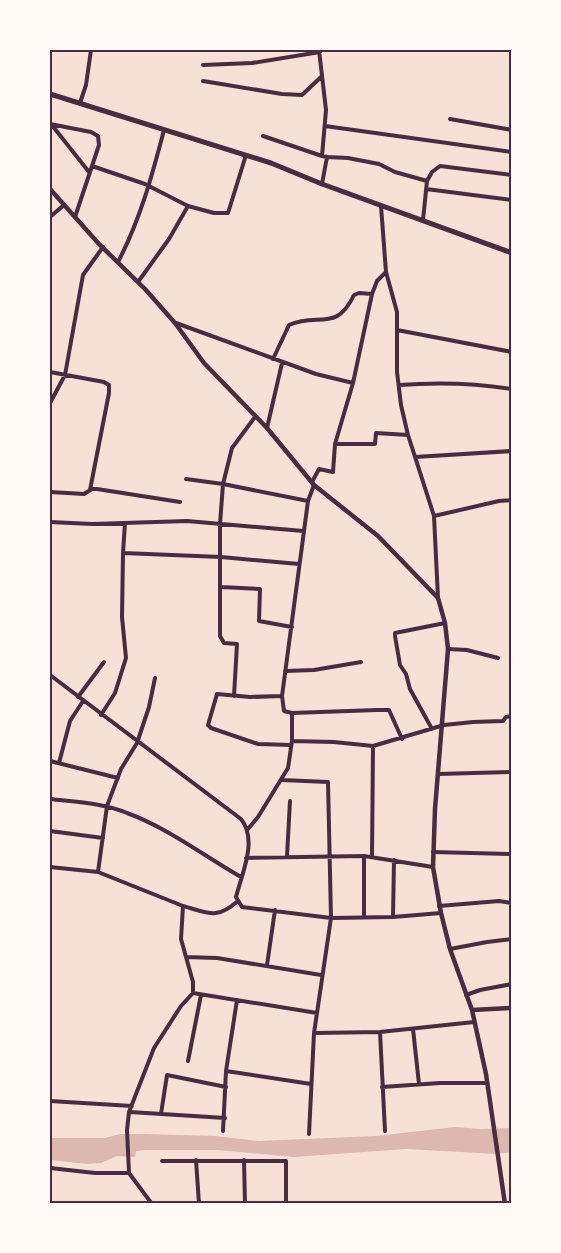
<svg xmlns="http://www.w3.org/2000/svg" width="561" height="1253" font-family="'PT Sans Narrow',sans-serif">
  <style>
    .water { fill: #dcb8b0 }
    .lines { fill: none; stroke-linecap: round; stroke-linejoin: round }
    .minor { stroke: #4a2c40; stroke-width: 4 }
    .tertiary { stroke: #4a2c40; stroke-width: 4.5 }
    .secondary { stroke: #4a2c40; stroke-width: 5 }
    .neatline { fill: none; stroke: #4a2c40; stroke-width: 2 }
  </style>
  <rect width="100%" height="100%" fill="#f7e1d7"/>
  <path class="water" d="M455,1127l26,2 30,-1 1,24 -15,2 -91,-5 -112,8 -77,-7h-71l-10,1 -1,6 -18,-1 -16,7 -14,1 -37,-4v-22h55l15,-4h23l72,2 44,5 117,-5z"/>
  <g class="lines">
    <path class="minor" d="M319,50l7,60 -4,46 5,1 -5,27
      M203,65l49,-2 68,-11
      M203,81l79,13 20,1 19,-18
      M80,103l6,-18 5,-35
      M450,119l62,11
      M50,124l41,8 7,4 1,9 -24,72
      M51,124l38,48
      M325,126l187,26
      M263,136l59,20
      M327,157l21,1 31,6 16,8 32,9 -4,39
      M92,166l53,18 43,22
      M427,181l5,-9 8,-6 72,9
      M426,189l86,11
      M381,206l5,66 11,40v60l4,33 7,30 26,81 4,82
      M50,220v-3l14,-12
      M118,262c22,-42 34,-86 46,-132
      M138,282l31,-43 19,-33 26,7h14l18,-58
      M176,323l140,51 37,9 19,-89 5,-13 9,-9
      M397,330l115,22
      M273,359l16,-34c29,-13 47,8 65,-30l5,-2 13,1
      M50,372l54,10 5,3v8l-19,97
      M399,385c38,-3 75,-2 113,4
      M50,403l15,-28 18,-100 20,-28
      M267,428l15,-65
      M335,444h40l1,-11 32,2
      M415,457l97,-6
      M186,479l37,5 85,17
      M312,482l7,-13 14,3 2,-28 18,-61
      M50,492l34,2 8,-5h5l83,13
      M434,516l65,-15 13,-1
      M50,522l42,2 95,-3 116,10
      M125,523l-2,30 98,4 78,7
      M221,587l39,2 -1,32 33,6
      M448,649l19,1 31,8
      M285,671l29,-1 47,-8
      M50,675l191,144c17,21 1,54 -5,78l6,10 89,11 62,-1 48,-4
      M234,696l3,-52 -13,-1 -4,-7v-112l3,-40 9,-36 23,-31
      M282,696l-32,1 -33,-3 -9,31 3,3 47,16 33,1
      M78,697l26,-35
      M292,713l-8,-2 -2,-15 26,-195 6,-16
      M101,715l14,-22 11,-35 -4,-41 1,-64
      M432,729l-22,-40 -4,-15 -6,-9 -5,-29v-3l50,-10
      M292,741v-28l85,-3h12l13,29
      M50,761l68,17
      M59,763l11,-42 13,-20
      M438,774l74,-2
      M282,780l46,2 3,136 -14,95
      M50,799c26,3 53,4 77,14 41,15 77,43 114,64
      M248,829l10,-12 30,-49 4,-27 42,1 39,4 71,-21 29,-3 30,-1 3,-4 6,-1
      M50,831l53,7
      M433,852l79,2
      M287,856l3,-55
      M364,856v61
      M372,857l1,-110
      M246,858l118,-2 69,11
      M50,867l48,5 85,34 -2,33 12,43v11l-12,13 -27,42 -25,64 -2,18 2,43 23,31
      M98,872l9,-66 14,-37 16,-26 12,-36 6,-29
      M183,906c26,7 33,14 55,-5
      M439,906l60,-5 13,2
      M393,917l1,-57
      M450,949l37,-7 25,-3
      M186,957l31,1 104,17
      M267,965l8,-55
      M193,993l124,20 -3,20 66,-1 94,-10
      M466,995l14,-5 32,-6
      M413,1029l6,55
      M380,1032l5,99
      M188,1061l13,-66
      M226,1071l85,13
      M382,1087l58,-4h47
      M50,1101l82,5
      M130,1112l95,6
      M161,1114l6,-39 59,12
      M223,1131l3,-60 11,-71
      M309,1134l5,-101
      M196,1160l3,44
      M244,1160l1,44
      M162,1161h124v43
      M50,1168l45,5h34"/>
    <path class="tertiary" d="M50,189l49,55 46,45 30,34 29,40 63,65 47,57 64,51 60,62 7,25 3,26 -13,160 -2,58 8,46 9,36 22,61 14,64 19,130
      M472,1010l40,-2"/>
    <path class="secondary" d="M50,94l221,69 51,21 190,69"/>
  </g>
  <rect width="561" height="1253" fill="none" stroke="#fffaf5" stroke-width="102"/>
  <rect x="51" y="51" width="459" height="1151" class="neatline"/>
</svg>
